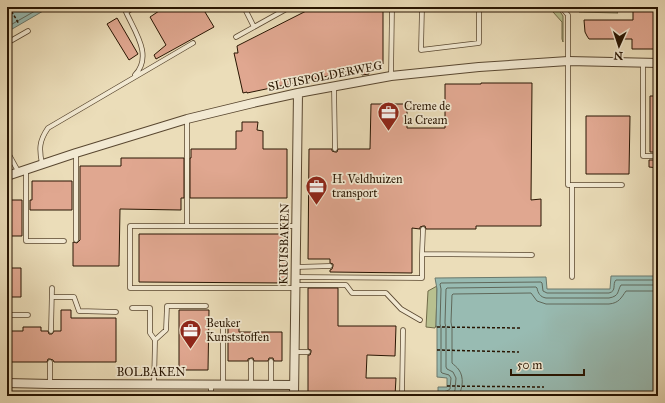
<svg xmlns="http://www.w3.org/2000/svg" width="665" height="403" font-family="'IM FELL Great Primer',serif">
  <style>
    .green { fill: #b8c08f; stroke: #706a48 }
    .water { fill: #98bbb2; stroke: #6b796c }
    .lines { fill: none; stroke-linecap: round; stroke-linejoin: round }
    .shore { stroke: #60685a; stroke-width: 1 }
    .building { fill: #e0a790; stroke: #281502 }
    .lane-casing { stroke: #594730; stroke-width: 5.5 }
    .street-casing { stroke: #594730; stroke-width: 10 }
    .path { stroke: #281502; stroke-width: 1.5; stroke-dasharray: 3 2; stroke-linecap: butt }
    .lane { stroke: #f2e9d2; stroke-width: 4 }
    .street { stroke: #f2e9d2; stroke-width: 8 }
    .labels { text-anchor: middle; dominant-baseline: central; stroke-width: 3.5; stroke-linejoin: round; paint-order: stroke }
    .street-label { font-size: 12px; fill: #281502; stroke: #f2e9d2 }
    .poi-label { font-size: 12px; fill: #281502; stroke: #f2e9d2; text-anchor: start }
  </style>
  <rect width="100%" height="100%" fill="#ebddb9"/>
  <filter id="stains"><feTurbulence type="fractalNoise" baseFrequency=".005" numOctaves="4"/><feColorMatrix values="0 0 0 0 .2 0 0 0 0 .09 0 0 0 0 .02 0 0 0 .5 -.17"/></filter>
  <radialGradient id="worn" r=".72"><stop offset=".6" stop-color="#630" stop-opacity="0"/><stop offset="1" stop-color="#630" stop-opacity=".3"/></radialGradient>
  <path class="green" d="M554,7h3l6,9v26l-1,-3v-17l-9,-10z
    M580,7h31l7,6 -39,-1z
    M437,286v3l-1,36 -1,3 -9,-1 2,-36z"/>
  <path class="water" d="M7,7h43l-43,25z
    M611,276h47v120h-220v-9h9v-9l-10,-1v-49l-1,-3 1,-36 -2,-11 111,-1 1,12h63z"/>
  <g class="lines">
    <path class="shore" d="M7,27l35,-20
      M442,396v-4l5,-1 3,-2 1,-11 -2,-3 -7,-2 -1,-1v-44l-1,-4 1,-35 -1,-5 1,-1 100,-1 1,1 1,8 4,2h62c8,-2 3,-9 7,-13h42
      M449,396l4,-2 2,-4 1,-12 -3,-6 -6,-3 -1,-2v-39l-1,-5 1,-34 1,-1 89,-1 1,1c1,5 3,9 9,10h63c11,-2 8,-7 12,-13h37
      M458,396c5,-7 6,-19 1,-26 -2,-3 -5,-5 -7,-7v-35l-1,-6 1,-27 1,-1 78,-1 6,8 9,3h63c10,-1 12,-6 17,-13h32"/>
  </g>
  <path class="building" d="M165,7h37l12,20 -58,32 -2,-4 12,-10 -16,-28z
    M314,7h69v57l-15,3 1,7 -7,1 -1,-6 -114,24v-1l-4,1 -9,-40h4l-1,-7z
    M633,7h25v42h-26v-10h-43l-2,-3 -2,-4 -1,-12h49z
    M117,18l21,36 -9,6 -22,-36z
    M481,83h51l-1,117 10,-1v27h-65v3h-50l-1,-3h-2l-3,1v2l-8,-1v45l-82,-1v-2l2,-1 1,-3v-2l-3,-1v-4h-22l1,-110h23v2l3,1h2l1,-3h32l1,-45h36v24h38v-44h36z
    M650,96h8v56h-8z
    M586,116h44l-1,58h-43z
    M242,122h16l-1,8 6,1v18h24v49h-97v-40h1v-9h45v-18h6z
    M121,158h63v40h-3v12l-61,-1 -1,57h-46v-24l4,1 3,-3v-74h41z
    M649,160h9v8l-9,-1z
    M32,181h40v29h-42v-10h2z
    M7,200h15v36h-15z
    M139,234h147v49l-147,-1z
    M7,268h14v29h-14z
    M308,288h30v38h58l-1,30 -28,-1 -1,23h30l-1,18h-87v-41h2l1,-3v-2l-3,-1z
    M61,310h10v8h45v44h-62l-1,-2 -3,-1h-2l-1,3h-40v-31h16v-4h18v4h7l1,3h3l2,-3h7z
    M179,310h30l-1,60h-29z
    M228,325h11v7h43v29h-8l-1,-3h-4l-1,3h-14l-1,-3h-2l-3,1v2h-20z"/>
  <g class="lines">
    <defs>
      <path id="lane" d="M244,7l10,20
        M422,7l-1,43 58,-7v-36
        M561,7l7,8v170h54
        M236,37l54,-30
        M7,43l21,-12
        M643,63v93h15
        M135,75c18,-19 0,-43 -9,-63l9,-5
        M391,76l1,-69
        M334,87l1,62
        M7,151l11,20
        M76,153v87
        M42,164c-3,-15 -3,-23 6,-36l145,-85
        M26,169v72h38
        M187,226v-107
        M422,254l1,-25
        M296,267l34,-1
        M296,277l126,1v-24l110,1
        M572,277v-92
        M296,285h50l6,8h34l15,16 19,11
        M295,288h-165v-62h166
        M52,297h22l5,14 37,1
        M132,308h18v25l5,7 -1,44
        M7,315h21
        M223,324v60
        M51,331l1,-43
        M155,340l11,-10 1,-24h39
        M295,352h13
        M50,384v-22
        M251,384v-23
        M271,385v-24
        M211,396v-11
        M402,396l1,-66"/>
      <path id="street" d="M7,176l69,-23 111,-34 66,-16 45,-10 93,-17 88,-9 89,-6 90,2
        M7,383l43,1 244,1
        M294,396l4,-303"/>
    </defs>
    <use href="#lane" class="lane-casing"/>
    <use href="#street" class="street-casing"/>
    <path class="path" d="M9,7l10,17
      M437,327l83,1
      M437,350l82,2
      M447,386l97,1"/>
    <use href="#lane" class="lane"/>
    <use href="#street" class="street"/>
  </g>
  <defs>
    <symbol id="office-pin" viewBox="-11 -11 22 30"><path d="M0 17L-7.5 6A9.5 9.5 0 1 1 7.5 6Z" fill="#8f2418" stroke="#f2e9d2"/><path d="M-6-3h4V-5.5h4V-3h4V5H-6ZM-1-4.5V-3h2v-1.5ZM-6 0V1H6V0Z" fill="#fff"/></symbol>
  </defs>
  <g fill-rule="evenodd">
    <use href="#office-pin" x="376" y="100" width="25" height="34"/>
    <use href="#office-pin" x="304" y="174" width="25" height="34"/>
    <use href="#office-pin" x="178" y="318" width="25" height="34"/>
  </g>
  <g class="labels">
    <g class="street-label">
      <text transform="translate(325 76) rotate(-11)">SLUISPOLDERWEG</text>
      <text transform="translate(284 244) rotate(-89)">KRUISBAKEN</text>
      <text x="151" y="372">BOLBAKEN</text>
    </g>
    <g class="poi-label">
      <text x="404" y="106">Creme de<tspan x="404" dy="14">la Cream</tspan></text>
      <text x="332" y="179">H. Veldhuizen<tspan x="332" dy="14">transport</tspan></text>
      <text x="206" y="323">Beuker<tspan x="206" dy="14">Kunststoffen</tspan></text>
    </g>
  </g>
  <rect width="665" height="403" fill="none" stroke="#ebddb9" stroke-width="24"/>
  <rect x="8" y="8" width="649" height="387" fill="none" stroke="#281502" stroke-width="2"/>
  <rect x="12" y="12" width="641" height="379" fill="none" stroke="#281502"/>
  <g transform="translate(619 46) rotate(183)" stroke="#f2e9d2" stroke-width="3" paint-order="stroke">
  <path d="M0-3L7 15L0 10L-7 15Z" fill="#281502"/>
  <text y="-6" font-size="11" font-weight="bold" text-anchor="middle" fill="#281502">N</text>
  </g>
  <path d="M511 369v6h73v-6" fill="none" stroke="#281502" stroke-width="2"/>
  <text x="517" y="369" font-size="12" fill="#281502" stroke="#f2e9d2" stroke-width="3" paint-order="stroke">50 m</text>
  <rect width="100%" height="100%" filter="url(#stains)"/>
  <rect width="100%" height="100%" fill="url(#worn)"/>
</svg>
